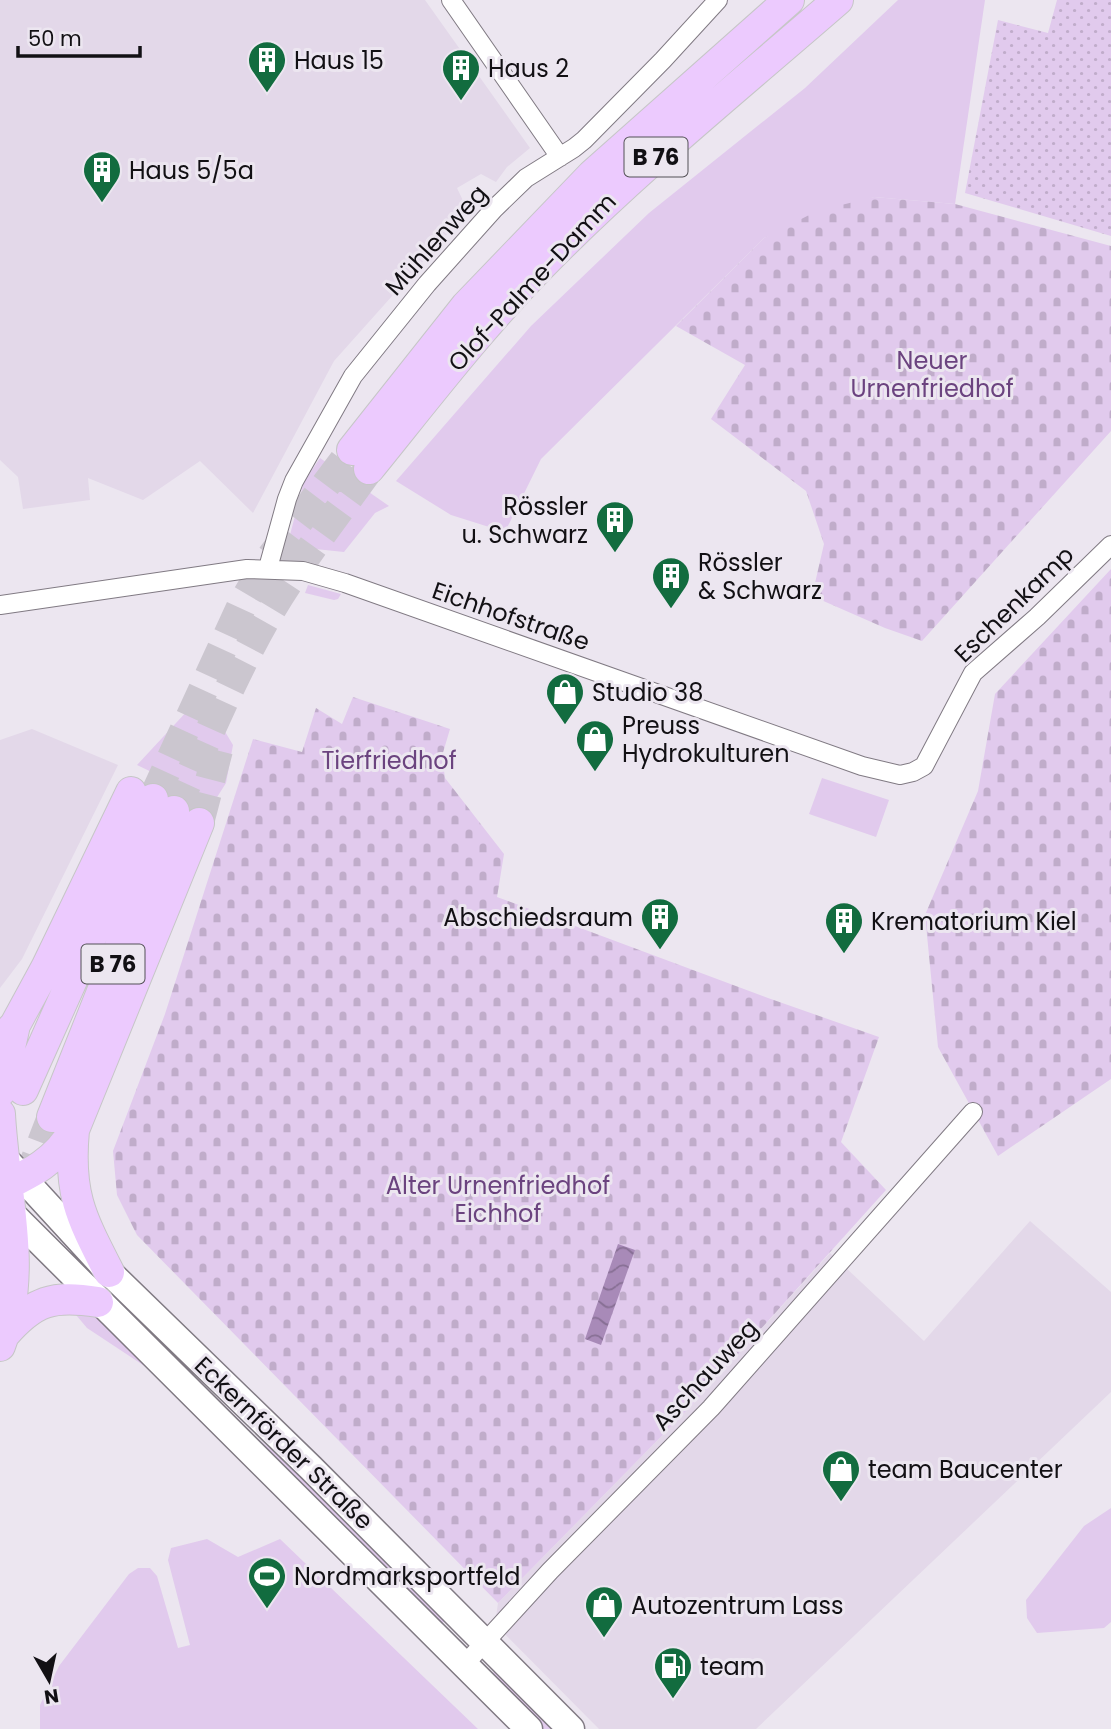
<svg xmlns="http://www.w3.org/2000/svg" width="1111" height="1729" font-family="Poppins,sans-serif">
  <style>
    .built { fill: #e3d8e9 }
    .green { fill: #e1caed }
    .cemetery { fill: url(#cemetery-stones) }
    .garden { fill: url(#garden-dots) }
    .water { fill: url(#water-waves) }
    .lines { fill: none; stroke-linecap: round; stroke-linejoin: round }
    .trunk-tunnel { stroke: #cbc6cf; stroke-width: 30; stroke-dasharray: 30 15; stroke-linecap: butt }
    .minor-casing { stroke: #807a83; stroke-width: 20 }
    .secondary-casing { stroke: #807a83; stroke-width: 29 }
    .trunk-casing { stroke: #c6c6c7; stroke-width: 32 }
    .minor { stroke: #fff; stroke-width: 18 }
    .secondary { stroke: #fff; stroke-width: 26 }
    .trunk { stroke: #eccafe; stroke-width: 30 }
    .labels { text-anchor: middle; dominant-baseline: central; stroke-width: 6; stroke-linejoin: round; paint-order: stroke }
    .shield { fill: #ece6f0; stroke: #535056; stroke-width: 2 }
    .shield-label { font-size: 23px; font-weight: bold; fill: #121014 }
    .poi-label { font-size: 24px; fill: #121014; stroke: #ece6f0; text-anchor: start }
    .street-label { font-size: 24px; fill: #121014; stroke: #ece6f0 }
    .park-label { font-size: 24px; fill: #6b437f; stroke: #ece6f0 }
  </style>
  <defs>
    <pattern id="cemetery-stones" width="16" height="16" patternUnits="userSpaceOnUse" patternTransform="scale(1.75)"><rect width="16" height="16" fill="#e1caed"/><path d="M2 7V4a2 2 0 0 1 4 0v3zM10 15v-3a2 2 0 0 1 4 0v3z" fill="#c0acca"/></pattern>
    <pattern id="garden-dots" width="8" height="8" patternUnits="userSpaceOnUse" patternTransform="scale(1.75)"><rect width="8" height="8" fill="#e1caed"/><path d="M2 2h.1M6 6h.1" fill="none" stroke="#c0acca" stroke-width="1.8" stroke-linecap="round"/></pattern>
    <pattern id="water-waves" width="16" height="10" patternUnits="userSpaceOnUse" patternTransform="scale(1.75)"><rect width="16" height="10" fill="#a88ab8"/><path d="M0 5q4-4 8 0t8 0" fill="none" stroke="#876f94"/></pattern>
  </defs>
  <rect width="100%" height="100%" fill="#ece6f0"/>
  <path class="built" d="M0,0h425l105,148 -23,19 -11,15 -15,-8 -24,14 11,23 -134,150 -81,152 -53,-52 -57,39 -55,-22 2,22 -67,9 -5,-32 -18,-17z
    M32,729l86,36 -96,194 -22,29v-248z
    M1030,1221l81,71v100l-355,337h-157l-104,-105 3,-21 197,-201 135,-149 94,88z"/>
  <path class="green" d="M898,0h87l-30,204 -81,-7 -110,41 -223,221 -36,73 -54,-17 -55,-34 135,-155 118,-113 156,-125z
    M320,458l69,48 -14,7 -31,39 -57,-6 17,-64z
    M308,585l33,9 -3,5 -4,1 -29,-7z
    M189,709l26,6 18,30 -7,38 -12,19 -77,-37z
    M822,778l67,22 -13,37 -67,-23z
    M71,1309l25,7 54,51 -1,2 -62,-41z
    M223,1411l84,67 140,141 -8,7z
    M1111,1508v114l-7,6 -67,5 -10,-15 -1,-18 58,-74z
    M207,1539l31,18 42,-18 198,190h-438v-24l19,-39 70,-92 9,-6h12l7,8 21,72 12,-3 -22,-85 3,-12z
    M498,1668l60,61h-15l-53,-53z"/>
  <path class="cemetery" d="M874,197l81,7 156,42v185l-189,210 -37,-13 -73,-32 12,-52 -18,-53 -95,-72 34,-54 -69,-39 88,-88 53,-27z
    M1111,569v510l-113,77 -60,-109 -13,-132 53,-124 17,-97z
    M353,697l97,32 -8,27 3,22 59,76 -7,43 271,101 111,39 -38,105 45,48 -191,212 -197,201 -361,-368 -20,-40 -4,-44 52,-137 88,-275 49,13 14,-44 26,16z"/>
  <path class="garden" d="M1057,0h54v236l-146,-43 33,-173 50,13z"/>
  <path class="water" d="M618,1244l17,6 -34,95 -16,-6z"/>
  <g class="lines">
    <path class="trunk-tunnel" d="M153,799l90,-196 23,-39 86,-114
      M174,811c30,-65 57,-132 92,-193 30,-52 68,-100 103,-149
      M199,823l19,-73
      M26,1185l26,-68"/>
    <defs>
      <path id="minor" d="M451,0l109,157
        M268,568l19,-69 7,-18 59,-105 74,-92 67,-75 32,-31 48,-30 10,-8 79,-80 55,-60
        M0,605l247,-36 56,2 42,12 517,183 38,9 13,-3 11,-6 49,-93 64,-56 74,-72
        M465,1664l85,-93 161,-163 262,-296"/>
      <path id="secondary" d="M8,1162l101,110 202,196 260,261
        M1,1203l528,526"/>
      <path id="trunk" d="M352,450l114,-144 126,-131 197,-175
        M369,469c56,-69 110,-140 172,-203 93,-95 197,-179 297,-266
        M0,1041l15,-16 31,-57 85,-176
        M23,1090l130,-291
        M0,1092l15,-67
        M0,1114c4,78 29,156 0,232
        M52,1117l122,-306
        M74,1130c-6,64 7,87 35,142
        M0,1188c32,-15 56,-27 74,-58l125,-307
        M4,1335c30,-35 49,-40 94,-33"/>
    </defs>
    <use href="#minor" class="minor-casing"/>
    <use href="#secondary" class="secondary-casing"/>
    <use href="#trunk" class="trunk-casing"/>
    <use href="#minor" class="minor"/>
    <use href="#secondary" class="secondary"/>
    <use href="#trunk" class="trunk"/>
  </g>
  <defs>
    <symbol id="building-pin" viewBox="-11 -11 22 30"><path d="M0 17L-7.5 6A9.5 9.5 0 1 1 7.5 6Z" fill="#126c3f" stroke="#ece6f0"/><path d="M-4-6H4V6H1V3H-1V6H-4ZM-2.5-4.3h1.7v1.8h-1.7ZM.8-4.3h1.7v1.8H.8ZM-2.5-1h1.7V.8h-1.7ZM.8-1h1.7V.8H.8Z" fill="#fff"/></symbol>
    <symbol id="shop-pin" viewBox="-11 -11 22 30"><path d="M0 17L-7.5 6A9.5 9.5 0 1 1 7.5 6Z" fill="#126c3f" stroke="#ece6f0"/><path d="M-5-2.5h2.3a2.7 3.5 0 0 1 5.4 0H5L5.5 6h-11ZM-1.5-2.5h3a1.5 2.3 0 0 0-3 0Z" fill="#fff"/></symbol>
    <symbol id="stadium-pin" viewBox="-11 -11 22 30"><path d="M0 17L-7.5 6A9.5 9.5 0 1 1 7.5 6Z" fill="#126c3f" stroke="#ece6f0"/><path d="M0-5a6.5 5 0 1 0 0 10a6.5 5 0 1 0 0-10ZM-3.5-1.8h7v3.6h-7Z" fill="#fff"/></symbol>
    <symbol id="fuel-pin" viewBox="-11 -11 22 30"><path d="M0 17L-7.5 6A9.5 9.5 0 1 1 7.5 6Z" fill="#126c3f" stroke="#ece6f0"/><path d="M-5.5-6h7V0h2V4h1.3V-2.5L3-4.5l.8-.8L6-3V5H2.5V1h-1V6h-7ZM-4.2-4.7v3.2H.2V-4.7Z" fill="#fff"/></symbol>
  </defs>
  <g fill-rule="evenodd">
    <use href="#building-pin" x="245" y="38" width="44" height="60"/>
    <use href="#building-pin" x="439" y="46" width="44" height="60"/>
    <use href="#building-pin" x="80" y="148" width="44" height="60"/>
    <use href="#building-pin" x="593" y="498" width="44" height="60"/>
    <use href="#building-pin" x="649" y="554" width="44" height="60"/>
    <use href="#shop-pin" x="543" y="670" width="44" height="60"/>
    <use href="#shop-pin" x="573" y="717" width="44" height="60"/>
    <use href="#building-pin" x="638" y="895" width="44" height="60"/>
    <use href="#building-pin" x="822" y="899" width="44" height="60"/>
    <use href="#shop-pin" x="819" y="1447" width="44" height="60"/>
    <use href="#stadium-pin" x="245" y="1554" width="44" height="60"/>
    <use href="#shop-pin" x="582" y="1583" width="44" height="60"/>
    <use href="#fuel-pin" x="651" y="1644" width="44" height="60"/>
  </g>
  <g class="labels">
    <g class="shield">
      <rect x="624.5" y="137.5" width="63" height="39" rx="5"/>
      <rect x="81.5" y="944.5" width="63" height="39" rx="5"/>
    </g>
    <g class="shield-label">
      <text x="656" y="157">B 76</text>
      <text x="113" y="964">B 76</text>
    </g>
    <g class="poi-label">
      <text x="294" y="60">Haus 15</text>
      <text x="488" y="68">Haus 2</text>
      <text x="129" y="170">Haus 5/5a</text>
      <text x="588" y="506" text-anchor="end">Rössler<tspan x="588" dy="28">u. Schwarz</tspan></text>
      <text x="698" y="562">Rössler<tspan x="698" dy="28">&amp; Schwarz</tspan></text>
      <text x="592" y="692">Studio 38</text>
      <text x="622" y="725">Preuss<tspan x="622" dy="28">Hydrokulturen</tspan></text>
      <text x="633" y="917" text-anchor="end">Abschiedsraum</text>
      <text x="871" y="921">Krematorium Kiel</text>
      <text x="868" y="1469">team Baucenter</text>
      <text x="294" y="1576">Nordmarksportfeld</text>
      <text x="631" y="1605">Autozentrum Lass</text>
      <text x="700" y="1666">team</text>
    </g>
    <g class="street-label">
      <text transform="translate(436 240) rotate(-48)">Mühlenweg</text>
      <text transform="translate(532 282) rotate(-47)">Olof-Palme-Damm</text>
      <text transform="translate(1014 604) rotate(-44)">Eschenkamp</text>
      <text transform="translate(511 616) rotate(19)">Eichhofstraße</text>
      <text transform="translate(705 1375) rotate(-47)">Aschauweg</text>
      <text transform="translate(284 1443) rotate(44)">Eckernförder Straße</text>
    </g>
    <g class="park-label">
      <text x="932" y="360">Neuer<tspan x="932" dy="28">Urnenfriedhof</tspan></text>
      <text x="389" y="760">Tierfriedhof</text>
      <text x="498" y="1185">Alter Urnenfriedhof<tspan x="498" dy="28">Eichhof</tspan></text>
    </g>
  </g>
  <g transform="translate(49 1680) rotate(171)" stroke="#ece6f0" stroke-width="5" paint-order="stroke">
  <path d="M0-5L12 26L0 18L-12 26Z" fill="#121014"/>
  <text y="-10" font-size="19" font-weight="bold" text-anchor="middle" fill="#121014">N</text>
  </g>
  <path d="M18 46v10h122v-10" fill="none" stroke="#121014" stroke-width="3.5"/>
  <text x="28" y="46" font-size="21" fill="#121014" stroke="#ece6f0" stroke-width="5" paint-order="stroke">50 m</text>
</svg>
